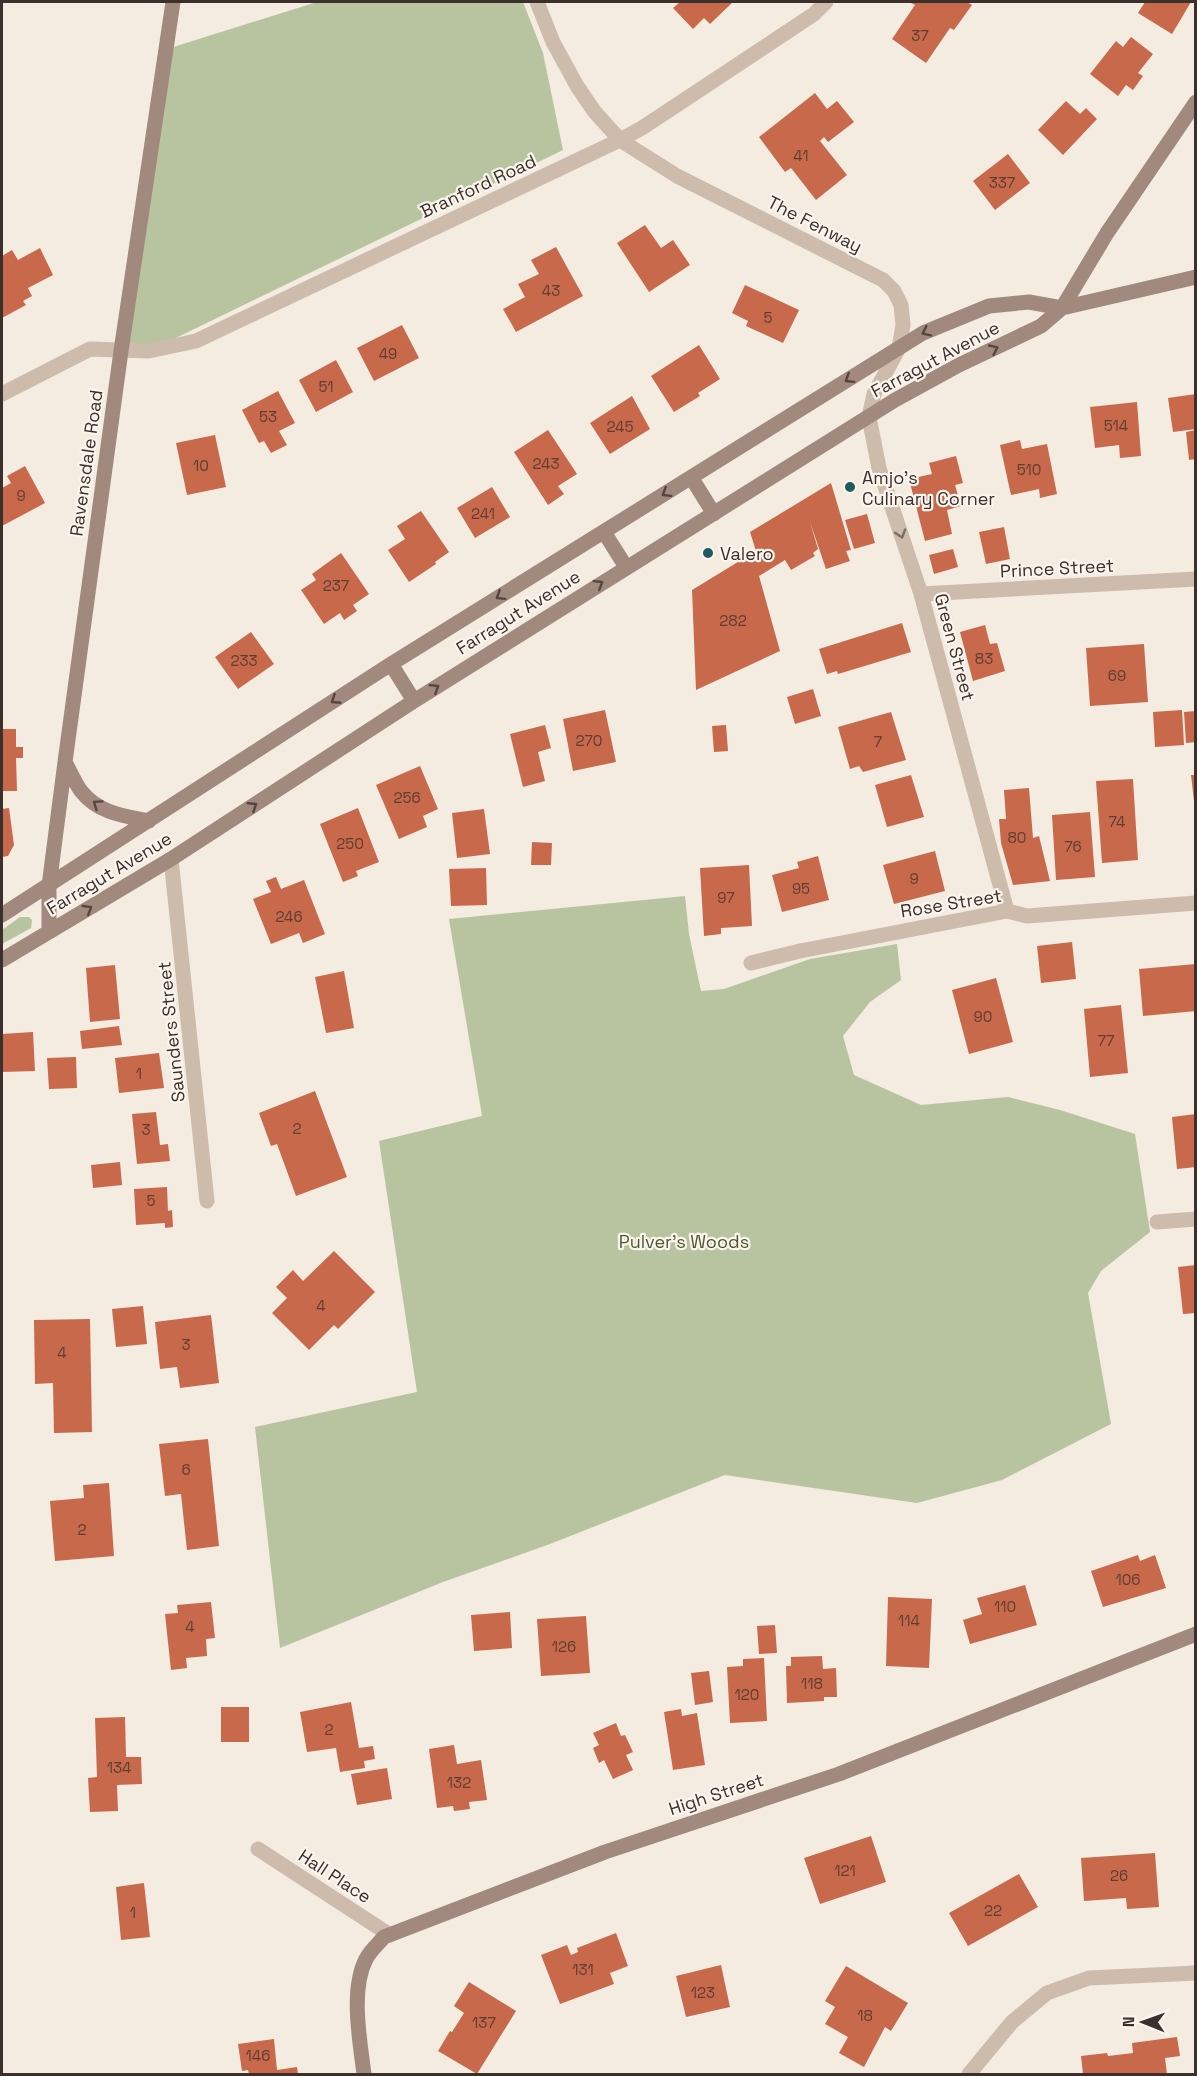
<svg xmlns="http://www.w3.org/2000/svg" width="1197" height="2076" font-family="'Space Grotesk',sans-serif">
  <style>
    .green { fill: #b8c4a0 }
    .building { fill: #c8694b }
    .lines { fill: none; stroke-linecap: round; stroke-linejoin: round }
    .street { stroke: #cdbbac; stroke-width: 15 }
    .secondary { stroke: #a18a7d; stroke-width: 15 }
    .oneway { stroke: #544640 }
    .oneway2 { stroke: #7d6f65 }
    .poi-dot { fill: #1f5a5e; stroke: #fbf5ee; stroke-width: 2 }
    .labels { text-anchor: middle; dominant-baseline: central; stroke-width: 4.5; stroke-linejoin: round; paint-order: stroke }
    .number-label { font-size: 15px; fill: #5e3e33 }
    .street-label { font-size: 18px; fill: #3b302b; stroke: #fbf5ee }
    .poi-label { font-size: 18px; fill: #3b302b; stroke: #fbf5ee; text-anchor: start }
    .park-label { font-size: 18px; fill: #4a5a2e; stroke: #fbf5ee }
  </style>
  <rect width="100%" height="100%" fill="#f4ebe1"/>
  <path class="green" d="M317,2h206l20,51 20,97 -414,201h-28l46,-302z
    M685,896l4,38 12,57 23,-2 86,-30 87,-15 4,36 -31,22 -27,34 11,39 67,30 87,-8 52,13 75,24 15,98 -49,39 -13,22 23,131 -109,56 -85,23 -192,-28 -175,69 -107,38 -163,66 -25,-221 162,-35 -38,-251 103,-25 -33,-197z
    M20,917h9l3,3 -1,8 -29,16v-14z"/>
  <path class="building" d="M680,2h53l-23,22 -6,-6 -11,11 -20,-21z
    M909,2h58l5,3 -18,25 -4,-2 -24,35 -34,-24 23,-34z
    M1145,2h46l-19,32 -34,-21z
    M1131,37l22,17 -15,19 5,3 -10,14 -7,-5 -8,11 -28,-22 26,-33 7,6z
    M815,93l12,16 10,-8 17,21 -26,20 -4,-5 -4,4 27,34 -31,25 -25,-32 -6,4 -26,-35z
    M1066,101l14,13 6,-6 11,11 -34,36 -25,-25z
    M1008,154l22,29 -35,27 -22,-29z
    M645,225l16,23 12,-8 17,25 -41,27 -32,-49z
    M556,247l27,49 -67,36 -13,-23 22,-12 -7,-13 21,-10 -8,-14z
    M40,248l13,27 -25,13 4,8 -9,5 3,4 -24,13v-62l10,-6 6,10z
    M745,285l54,25 -16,33 -37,-17 2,-5 -16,-8z
    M402,325l17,33 -45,23 -17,-33z
    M699,345l21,34 -22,14 2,3 -26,16 -23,-36z
    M336,360l17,32 -37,20 -17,-32z
    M278,391l17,32 -16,8 8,14 -16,8 -7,-12 -5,2 -17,-33z
    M1196,394v35l-23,3 -5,-34z
    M632,396l18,33 -40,25 -20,-31z
    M1137,402l4,54 -21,2 -1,-13 -24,3 -5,-41z
    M548,430l29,44 -19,12 6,8 -16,11 -34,-53z
    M1196,430v29l-7,1 -3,-28z
    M215,435l11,52 -39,8 -11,-52z
    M1020,440l2,9 25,-5 10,50 -17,4 -1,-9 -28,6 -11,-50z
    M956,456l7,27 -8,2 6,21 -14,4 5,24 -27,7 -16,-62 23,-5 -3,-11z
    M25,466l20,37 -43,23v-38l9,-5 -4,-7z
    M831,483l20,67 -5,1 4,10 -24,8 -16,-47 8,27 -5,4 2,3 -24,14 -6,-10 -26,16 21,75 -84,39 -4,-100 64,-39 -6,-19z
    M492,487l18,30 -35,21 -18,-30z
    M421,511l28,41 -14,10 1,2 -27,18 -21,-32 17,-11 -8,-13z
    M867,514l8,29 -21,6 -9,-29z
    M1004,527l6,32 -24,5 -7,-32z
    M953,549l5,18 -24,7 -5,-19z
    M341,553l28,41 -16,11 4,6 -13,9 -4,-7 -16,11 -23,-34 15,-10 -4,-6z
    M902,623l9,29 -73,22 -1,-3 -10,3 -8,-25z
    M985,625l5,19 7,-1 8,28 -32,10 -13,-49z
    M251,632l23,32 -36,25 -23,-32z
    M1144,644l4,58 -58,4 -4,-58z
    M813,689l8,27 -26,8 -8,-27z
    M605,710l11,52 -43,9 -10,-52z
    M1182,710l2,35 -29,2 -2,-35z
    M1196,711v31l-10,1 -2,-31z
    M891,712l15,48 -43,12 -4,-6 -9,3 -12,-42z
    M545,725l6,23 -13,4 7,29 -22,6 -13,-53z
    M726,725l2,26 -14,1 -2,-26z
    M2,729h14v18h7v11h-7l1,33h-15z
    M420,766l18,43 -15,7 4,11 -28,12 -23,-54z
    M911,775l13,42 -37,10 -12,-42z
    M1191,775h5v26h-2z
    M1133,779l5,81 -36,3 -6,-82z
    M1029,788l4,50 6,-2 11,45 -37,4 -12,-42 -2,-24h7l-2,-29z
    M9,808l5,37 -6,11 -6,1v-48z
    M358,808l21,54 -23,9 2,5 -15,6 -23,-58z
    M484,809l6,45 -33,4 -5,-45z
    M1090,812l5,65 -39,3 -4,-65z
    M532,842l20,1 -1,22h-20z
    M935,851l10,40 -51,13 -11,-39z
    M818,856l11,44 -47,12 -10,-37 27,-7 -2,-6z
    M749,865l3,61 -31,2v6l-17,2 -4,-68z
    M486,868l1,37 -36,1 -2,-37z
    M276,877l5,12 23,-9 21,54 -22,9 -4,-10 -28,11 -18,-45 18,-7 -5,-11z
    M1072,942l4,37 -35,4 -4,-37z
    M1196,964v47l-53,5 -4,-47z
    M115,965l5,54 -30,3 -4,-54z
    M344,971l10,57 -28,5 -11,-56z
    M996,978l17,64 -44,12 -17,-64z
    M1121,1005l7,68 -38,4 -6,-68z
    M119,1026l3,19 -40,4 -2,-18z
    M33,1032l2,39 -33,1v-38z
    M159,1053l5,35 -45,5 -4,-35z
    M76,1057l1,31 -28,1 -2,-31z
    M315,1091l32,86 -51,19 -19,-52 -6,2 -12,-33z
    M156,1112l4,33 8,-1 2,17 -33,3 -5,-50z
    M1196,1114v53l-19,2 -5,-52z
    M120,1162l2,23 -29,3 -2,-23z
    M167,1187l1,24 4,-1 1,17 -8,1v-5l-29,2 -2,-36z
    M334,1251l41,41 -37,37 -4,-4 -25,25 -37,-37 15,-15 -11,-11 17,-17 10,11z
    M1196,1265v48l-13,1 -5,-47z
    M143,1306l4,38 -31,3 -4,-38z
    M211,1315l8,68 -39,5 -3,-21 -17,2 -5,-47z
    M90,1319l2,113 -38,1 -1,-50 -18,1 -1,-64z
    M208,1439l11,107 -32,4 -6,-56 -16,2 -6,-52z
    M109,1483l5,73 -59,5 -5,-60 34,-3 -1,-13z
    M1138,1555l2,6 15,-6 11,33 -63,19 -12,-36z
    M1025,1585l12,40 -67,19 -7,-24 19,-6 -5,-16z
    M888,1597l44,2 -3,69 -43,-2z
    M211,1602l4,36 -9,1 1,17 -21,2 1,10 -16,2 -6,-56 13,-1 -1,-8z
    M510,1612l2,36 -38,3 -3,-36z
    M586,1616l4,57 -49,3 -4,-57z
    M775,1625l2,28 -18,1 -2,-28z
    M822,1656l1,13 13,-1 1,29h-13v4l-37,2 -1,-37h5v-9z
    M764,1658l3,63 -37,2 -3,-56 16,-1v-7z
    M709,1671l4,31 -18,3 -4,-32z
    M351,1702l8,46 14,-2 2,13 -11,2 1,7 -25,4 -4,-24 -29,4 -7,-40z
    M221,1707h28v35h-28z
    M681,1709l1,7 15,-3 8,52 -32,5 -9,-58z
    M125,1717l1,40h15l1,27 -25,1 1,26 -28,1 -2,-34 9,-1 -2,-59z
    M616,1723l5,13 4,-1 8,17 -7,3 7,15 -20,9 -9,-19 -5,3 -6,-15 6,-3 -6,-12z
    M454,1745l3,19 24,-4 6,40 -18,2 1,7 -16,2 -1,-5 -16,2 -8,-59z
    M387,1768l5,31 -35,6 -6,-31z
    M871,1836l15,46 -66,22 -16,-46z
    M1155,1853l4,54 -32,2 -1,-11 -42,3 -3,-43z
    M1019,1874l19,33 -70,39 -19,-33z
    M144,1883l6,54 -29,3 -5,-53z
    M616,1933l12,33 -18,7 4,11 -54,20 -19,-49 26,-10 4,10 7,-3 -1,-4z
    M721,1965l9,42 -44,10 -10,-41z
    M846,1966l62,37 -17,28 -6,-4 -21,40 -25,-14 9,-16 -23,-13 10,-17 -10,-6z
    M469,1982l47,29 -39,63 -39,-23 12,-20 2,1 12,-19 -10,-7z
    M1177,2037l3,19 -15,2 2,16h-84l-2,-18 26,-3 1,3 25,-3 -1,-10z
    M274,2039l3,31 20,-3 1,7h-49l-1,-4 -6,1 -4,-27z"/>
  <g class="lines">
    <path class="street" d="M537,2l16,40 24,44 17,25 26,29 57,36 206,104 11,11 7,14 2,20 -4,23 -25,46 -5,23 10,51 42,126 86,317
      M2,394l88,-45 59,2 47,-10 424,-201 22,-12 172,-114 12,-12
      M921,594l275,-15
      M171,859l36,342
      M751,963l49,-12 207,-40 20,5 169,-13
      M1157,1222l39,-3
      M258,1849l132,86
      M969,2074l43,-52 35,-29 42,-15 107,-5"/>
    <path class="secondary" d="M691,477l23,37
      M604,532l22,35
      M391,664l23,37
      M65,762c5,9 10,21 16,29 17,22 43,25 68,30
      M2,915l389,-251 532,-331 66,-27 40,-4 33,6 134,-31
      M49,932v-46l16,-124 56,-411 52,-349
      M2,960l169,-101 243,-158 481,-301 64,-35 82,-39 21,-18 45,-75 89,-131
      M364,2074c-4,-33 -14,-84 2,-115 4,-8 12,-15 18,-22l221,-85 234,-78 357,-140"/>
  </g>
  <defs><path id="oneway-chevron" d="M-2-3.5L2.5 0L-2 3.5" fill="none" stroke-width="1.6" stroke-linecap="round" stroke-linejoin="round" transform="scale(1.5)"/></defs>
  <g class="oneway">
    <use href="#oneway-chevron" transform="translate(926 332) rotate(154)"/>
    <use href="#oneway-chevron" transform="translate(994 349) rotate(-25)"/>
    <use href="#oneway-chevron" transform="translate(849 379) rotate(148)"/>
    <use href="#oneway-chevron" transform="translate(666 493) rotate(148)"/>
    <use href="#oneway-chevron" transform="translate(599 584) rotate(-32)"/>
    <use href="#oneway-chevron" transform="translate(500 596) rotate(148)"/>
    <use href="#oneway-chevron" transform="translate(435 688) rotate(-32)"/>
    <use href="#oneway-chevron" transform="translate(335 700) rotate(147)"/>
    <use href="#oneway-chevron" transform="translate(97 804) rotate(-145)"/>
    <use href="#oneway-chevron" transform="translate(253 806) rotate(-33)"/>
    <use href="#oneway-chevron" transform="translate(88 909) rotate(-31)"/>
  </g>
  <use class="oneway2" href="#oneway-chevron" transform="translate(901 534) rotate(72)"/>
  <g class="poi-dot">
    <circle cx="850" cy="487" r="6"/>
    <circle cx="708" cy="553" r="6"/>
  </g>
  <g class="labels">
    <g class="number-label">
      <text x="920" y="35">37</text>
      <text x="801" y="155">41</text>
      <text x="1002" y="182">337</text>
      <text x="551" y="290">43</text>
      <text x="768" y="317">5</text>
      <text x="388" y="353">49</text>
      <text x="326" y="386">51</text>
      <text x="268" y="416">53</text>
      <text x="1116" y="425">514</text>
      <text x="620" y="426">245</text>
      <text x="546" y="463">243</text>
      <text x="201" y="465">10</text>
      <text x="1029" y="469">510</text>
      <text x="21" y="495">9</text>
      <text x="483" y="513">241</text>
      <text x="336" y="585">237</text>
      <text x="733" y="620">282</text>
      <text x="984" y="658">83</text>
      <text x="244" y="660">233</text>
      <text x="1117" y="675">69</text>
      <text x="589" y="740">270</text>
      <text x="878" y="741">7</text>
      <text x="407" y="797">256</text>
      <text x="1117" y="821">74</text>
      <text x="1017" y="837">80</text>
      <text x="350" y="843">250</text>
      <text x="1073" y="846">76</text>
      <text x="914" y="878">9</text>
      <text x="801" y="888">95</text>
      <text x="726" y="897">97</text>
      <text x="289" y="916">246</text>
      <text x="983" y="1016">90</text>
      <text x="1106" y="1040">77</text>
      <text x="139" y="1073">1</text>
      <text x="297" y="1128">2</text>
      <text x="146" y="1129">3</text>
      <text x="151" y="1200">5</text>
      <text x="321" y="1305">4</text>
      <text x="186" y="1344">3</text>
      <text x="62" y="1352">4</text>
      <text x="186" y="1469">6</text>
      <text x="82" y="1529">2</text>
      <text x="1128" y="1579">106</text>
      <text x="1005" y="1606">110</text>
      <text x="909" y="1620">114</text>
      <text x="190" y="1626">4</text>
      <text x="564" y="1646">126</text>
      <text x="812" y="1683">118</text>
      <text x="747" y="1694">120</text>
      <text x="329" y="1729">2</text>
      <text x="119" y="1767">134</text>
      <text x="459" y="1782">132</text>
      <text x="845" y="1870">121</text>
      <text x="1119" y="1875">26</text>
      <text x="993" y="1910">22</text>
      <text x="133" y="1912">1</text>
      <text x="583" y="1969">131</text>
      <text x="703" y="1992">123</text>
      <text x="865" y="2015">18</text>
      <text x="484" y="2022">137</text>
      <text x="258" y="2055">146</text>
    </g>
    <g class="street-label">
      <text transform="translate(478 186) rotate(-25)">Branford Road</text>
      <text transform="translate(815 224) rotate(27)">The Fenway</text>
      <text transform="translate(935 359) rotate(-28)">Farragut Avenue</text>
      <text transform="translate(86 463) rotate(-82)">Ravensdale Road</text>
      <text transform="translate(1057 568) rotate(-3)">Prince Street</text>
      <text transform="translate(518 612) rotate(-32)">Farragut Avenue</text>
      <text transform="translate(955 647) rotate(75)">Green Street</text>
      <text transform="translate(109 873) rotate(-31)">Farragut Avenue</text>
      <text transform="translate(951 903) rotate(-9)">Rose Street</text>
      <text transform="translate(171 1032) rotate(-96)">Saunders Street</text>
      <text transform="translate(716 1794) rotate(-18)">High Street</text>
      <text transform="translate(335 1876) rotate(33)">Hall Place</text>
    </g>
    <g class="poi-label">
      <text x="862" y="477">Amjo's<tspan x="862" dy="21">Culinary Corner</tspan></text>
      <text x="720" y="553">Valero</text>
    </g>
    <g class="park-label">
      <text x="684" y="1241">Pulver's Woods</text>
    </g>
  </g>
  <rect width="1197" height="2076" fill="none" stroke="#3b302b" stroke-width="6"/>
  <g transform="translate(1143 2022) rotate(271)" stroke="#fbf5ee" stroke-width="4.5" paint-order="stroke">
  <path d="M0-4.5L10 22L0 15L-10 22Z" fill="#3b302b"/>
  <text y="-9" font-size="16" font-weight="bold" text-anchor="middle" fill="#3b302b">N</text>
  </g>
</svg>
